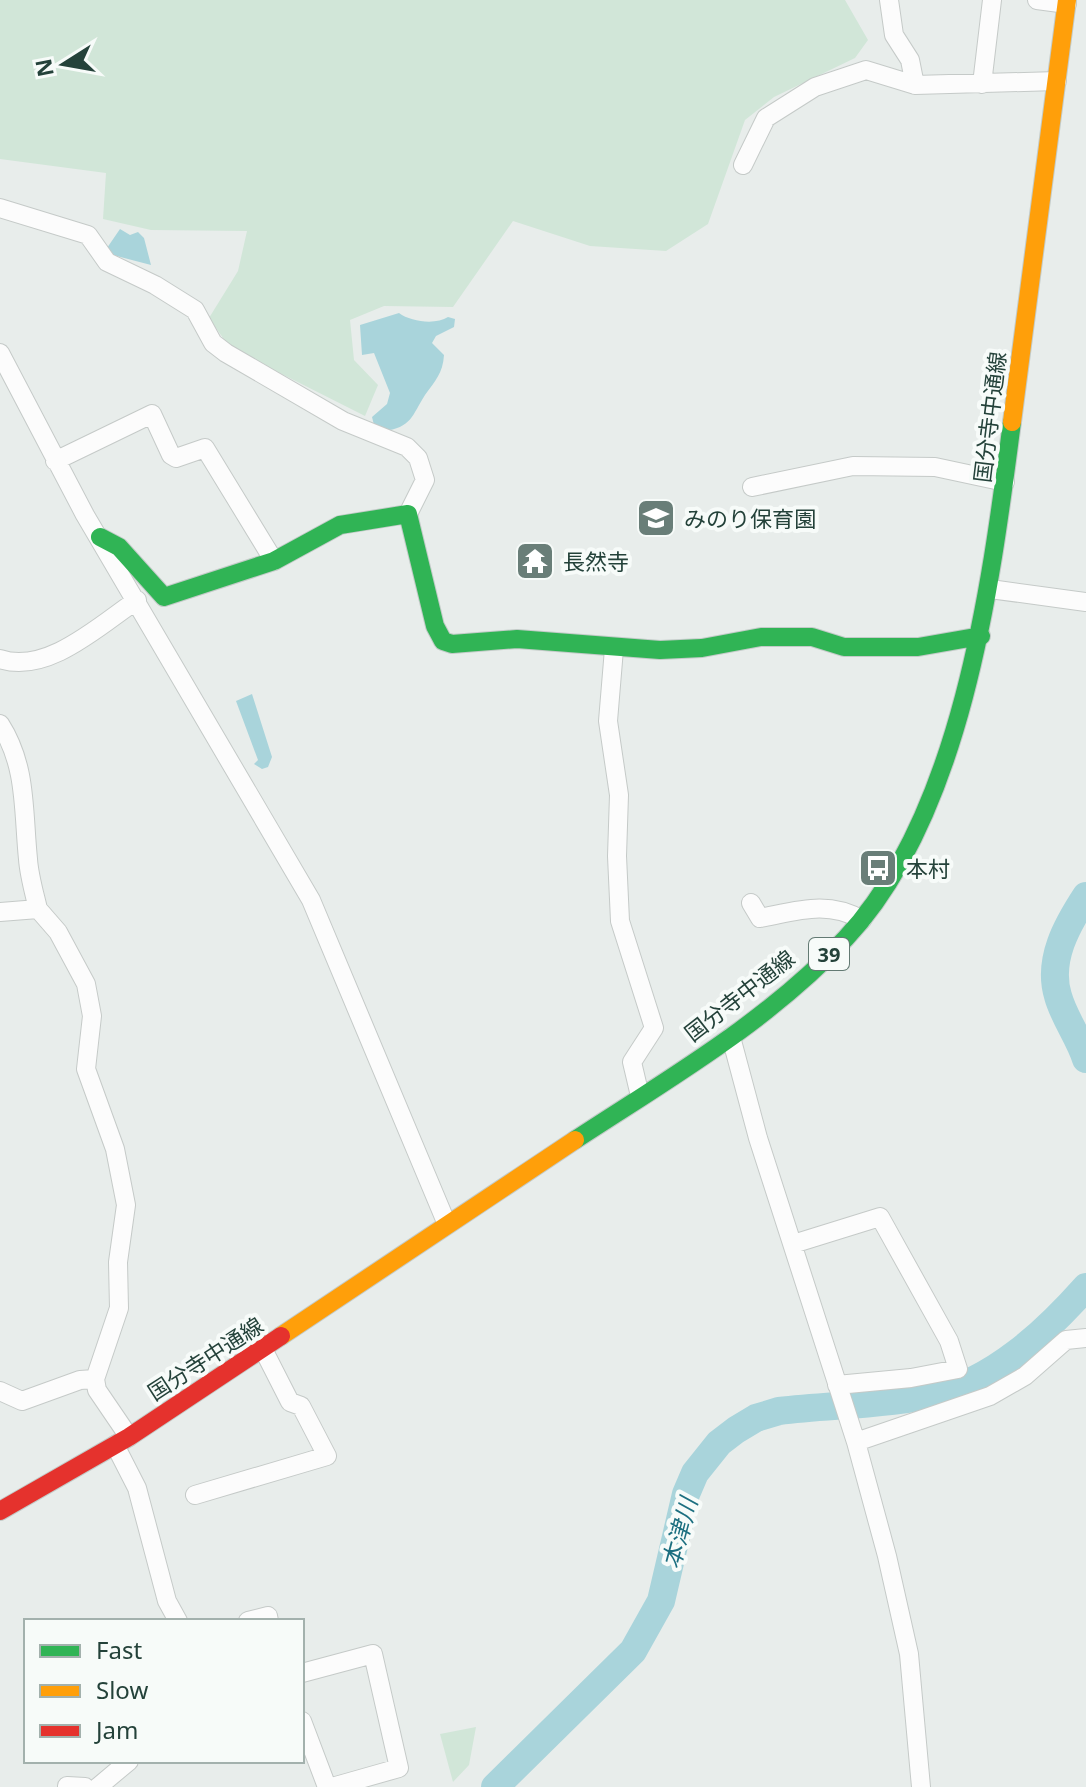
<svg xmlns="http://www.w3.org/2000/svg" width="1086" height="1787" font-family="'Noto Sans','Noto Sans JP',sans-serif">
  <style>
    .green { fill: #d1e6d8 }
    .water { fill: #a9d4db }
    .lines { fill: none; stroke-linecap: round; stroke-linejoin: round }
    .river { stroke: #a9d4db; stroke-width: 28 }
    .street-casing { stroke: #c5cac8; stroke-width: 20 }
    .fast-casing { stroke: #c3cbc8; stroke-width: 20 }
    .slow-casing { stroke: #c3cbc8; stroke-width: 20 }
    .jam-casing { stroke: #c3cbc8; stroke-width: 20 }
    .street { stroke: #fcfcfc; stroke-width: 18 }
    .fast { stroke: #30b455; stroke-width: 18 }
    .slow { stroke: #ff9f0a; stroke-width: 18 }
    .jam { stroke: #e5322d; stroke-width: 18 }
    .labels { text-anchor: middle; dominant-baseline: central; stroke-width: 8; stroke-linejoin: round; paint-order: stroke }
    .shield { fill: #f7fbf9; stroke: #637a73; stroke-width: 2 }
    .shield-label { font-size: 20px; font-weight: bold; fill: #24423a }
    .street-label { font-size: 22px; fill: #24423a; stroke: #f7fbf9 }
    .poi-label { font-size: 22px; fill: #24423a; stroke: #f7fbf9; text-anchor: start }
    .water-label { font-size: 24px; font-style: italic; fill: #1c6f80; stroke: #f7fbf9 }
  </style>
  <rect width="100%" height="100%" fill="#e8edeb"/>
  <path class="green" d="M0,0h845l23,40 -13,18 -81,39 -29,23 -37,104 -42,27 -76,-5 -77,-25 -60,86 -69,-1 -34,14 4,40 24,25 -13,31 -135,-68 -21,-30 29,-47 9,-40 -96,-1 -48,-11 3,-46 -106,-14z
    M476,1727l-7,38 -16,17 -13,-48z"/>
  <path class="water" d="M120,229l10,6 8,-3 6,6 7,27 -42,-11 -2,-6z
    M399,313c12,9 37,12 49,4l7,2 -1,8 -18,9 -4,7 12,12c-1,18 -9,26 -19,40 -13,20 -13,33 -42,36l-9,-6 -2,-8 15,-13 3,-11 -16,-40 -12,2 -2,-30z
    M252,694l20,63 -4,10 -6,2 -8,-5 4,-4 -22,-59z"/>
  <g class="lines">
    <path class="river" d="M1086,896c-19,29 -39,64 -28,100 6,22 21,41 28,63
      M495,1787l138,-136 28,-50 25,-107 9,-21 24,-30 17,-13 20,-12 23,-7c50,-6 104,-6 153,-16 61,-13 114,-63 154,-108"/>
    <defs>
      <path id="street" d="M889,0l5,35 16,25 5,25
        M1037,0l30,4
        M982,84l10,-84
        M743,165l23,-47 49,-31 51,-17 49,15 142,-4
        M0,208l88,27 19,27 48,23 40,25 18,33 13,10 117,68 64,26 11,11 7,22 -17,34
        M0,353l85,162 226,385 135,322
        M55,461l97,-47 19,41 5,3 29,-10 69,113
        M752,487l101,-21 82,1 70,15
        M990,589l96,13
        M614,649l-6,72 11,74 -2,61 3,65 34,107 -22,34 8,34
        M0,659c47,16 100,-34 137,-59
        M0,724c27,42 23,86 28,135 1,16 6,33 10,50
        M751,903l9,15c37,-7 68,-18 102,2
        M0,912l38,-3 20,23 28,52 6,32 -6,53 29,80 11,56 -8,57 1,46 -24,71 2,11 32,47
        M731,1037l27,101 98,304 31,114 22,98 12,133
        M793,1244l87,-27 69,124 9,28 -47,9 -74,7
        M0,1391l22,10 58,-21 15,-1
        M856,1442l134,-46 35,-20 41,-36 20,-2
        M115,1445l22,43 30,113 11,20
        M195,1495l132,-39 -26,-50 -11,-4 -27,-53
        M248,1621l20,-5 1,5
        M302,1673l71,-19 26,114 -67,19
        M302,1721l25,66
        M67,1786l18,1
        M98,1787l31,-26"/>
      <path id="fast" d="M100,537l19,10 45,50 110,-36 66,-36 68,-11 27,112 8,15 9,3 65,-5 143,11 42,-2 59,-11h51l32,10h74l63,-11
        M575,1140c93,-61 194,-119 271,-202 116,-124 145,-354 166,-516"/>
      <path id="slow" d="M1012,422l55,-422
        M281,1336l294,-196"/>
      <path id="jam" d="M0,1511l129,-74 152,-101"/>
    </defs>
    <use href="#street" class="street-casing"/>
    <use href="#fast" class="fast-casing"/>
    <use href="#slow" class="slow-casing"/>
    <use href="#jam" class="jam-casing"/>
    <use href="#street" class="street"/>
    <use href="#fast" class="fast"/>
    <use href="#slow" class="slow"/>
    <use href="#jam" class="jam"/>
  </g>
  <defs>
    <symbol id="school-square" viewBox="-11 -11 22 22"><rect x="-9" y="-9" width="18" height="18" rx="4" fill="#697e78" stroke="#f7fbf9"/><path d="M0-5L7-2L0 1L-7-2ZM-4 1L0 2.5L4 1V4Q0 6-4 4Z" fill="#fff"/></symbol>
    <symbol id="temple-square" viewBox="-11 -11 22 22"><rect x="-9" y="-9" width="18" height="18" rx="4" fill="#697e78" stroke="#f7fbf9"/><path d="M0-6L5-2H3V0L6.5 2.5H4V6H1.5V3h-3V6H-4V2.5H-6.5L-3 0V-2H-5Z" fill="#fff"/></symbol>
    <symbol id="bus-square" viewBox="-11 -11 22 22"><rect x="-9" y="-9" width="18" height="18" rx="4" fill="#697e78" stroke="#f7fbf9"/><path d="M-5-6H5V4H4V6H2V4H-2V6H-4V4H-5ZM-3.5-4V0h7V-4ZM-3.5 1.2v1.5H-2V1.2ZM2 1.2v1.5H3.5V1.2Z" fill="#fff"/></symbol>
  </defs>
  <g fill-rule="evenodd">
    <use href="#school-square" x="634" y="496" width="44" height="44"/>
    <use href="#temple-square" x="513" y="539" width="44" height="44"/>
    <use href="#bus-square" x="856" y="846" width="44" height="44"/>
  </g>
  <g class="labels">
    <rect class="shield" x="809" y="938" width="40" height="32" rx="6"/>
    <g class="shield-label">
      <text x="829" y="954">39</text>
    </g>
    <g class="street-label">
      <text transform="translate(989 417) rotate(-83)">国分寺中通線</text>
      <text transform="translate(739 995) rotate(-38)">国分寺中通線</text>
      <text transform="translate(205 1358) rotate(-33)">国分寺中通線</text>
    </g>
    <g class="poi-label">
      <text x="684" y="518">みのり保育園</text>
      <text x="563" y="561">長然寺</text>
      <text x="906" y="868">本村</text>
    </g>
    <g class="water-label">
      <text transform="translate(679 1533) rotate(-75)">本津川</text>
    </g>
  </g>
  <rect x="24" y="1619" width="280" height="144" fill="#f7fbf9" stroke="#a3b1ad" stroke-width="2"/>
  <rect x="40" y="1645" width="40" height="12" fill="#30b455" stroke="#a3b1ad" stroke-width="2"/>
  <text x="96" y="1659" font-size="24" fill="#24423a">Fast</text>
  <rect x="40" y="1685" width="40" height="12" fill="#ff9f0a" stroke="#a3b1ad" stroke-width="2"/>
  <text x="96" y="1699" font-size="24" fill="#24423a">Slow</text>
  <rect x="40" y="1725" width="40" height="12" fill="#e5322d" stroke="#a3b1ad" stroke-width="2"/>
  <text x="96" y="1739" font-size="24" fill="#24423a">Jam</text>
  <g transform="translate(64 64) rotate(259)" stroke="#f7fbf9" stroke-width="6" paint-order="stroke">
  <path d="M0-6L14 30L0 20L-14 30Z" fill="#24423a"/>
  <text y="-12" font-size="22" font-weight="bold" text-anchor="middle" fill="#24423a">N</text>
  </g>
</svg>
